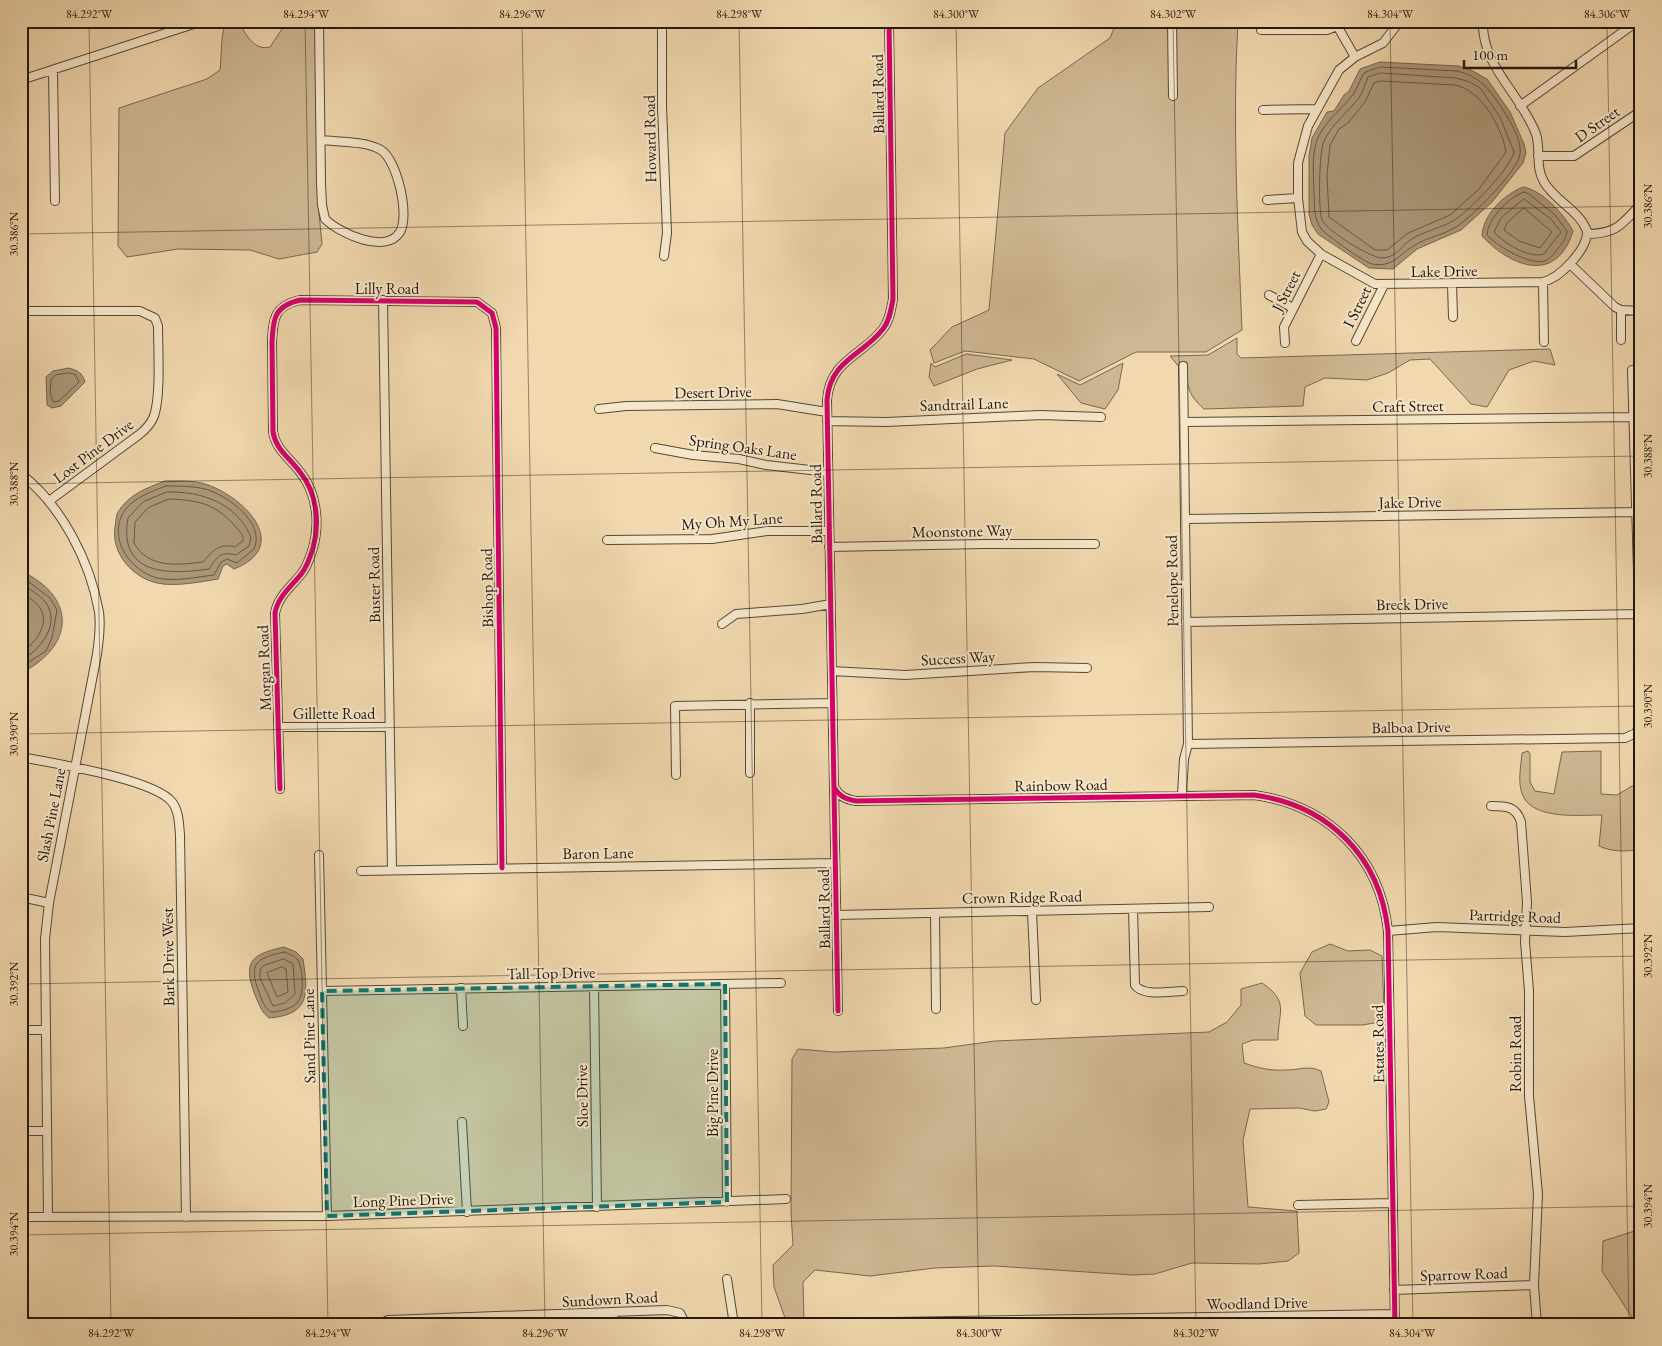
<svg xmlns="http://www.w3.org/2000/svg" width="1662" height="1346" font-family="'EB Garamond',serif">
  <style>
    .green { fill: #ceb793; stroke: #786850 }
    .water { fill: #ab9778; stroke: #75644e }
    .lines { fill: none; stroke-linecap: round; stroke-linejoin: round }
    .shore { stroke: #675843; stroke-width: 1 }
    .minor-casing { stroke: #564836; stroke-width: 10 }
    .minor { stroke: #f6e6ca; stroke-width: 8 }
    .cycleway-casing { stroke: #f6e6ca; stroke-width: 8 }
    .cycleway { stroke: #d6006c; stroke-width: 5 }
    .marked { fill: #0f766e; fill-opacity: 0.2; stroke: #0f766e; stroke-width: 4; stroke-dasharray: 10 6; stroke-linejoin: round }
    .ticks { fill: none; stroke: #23180e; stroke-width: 1; stroke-opacity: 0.45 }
    .labels { text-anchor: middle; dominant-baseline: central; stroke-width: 4; stroke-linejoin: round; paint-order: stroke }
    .street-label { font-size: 16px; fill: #23180e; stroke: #f6e6ca }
    .neatline { fill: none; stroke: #23180e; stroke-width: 2 }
    .ticks-label { font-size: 12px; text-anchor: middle; fill: #23180e }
  </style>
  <rect width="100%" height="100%" fill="#f1d8ae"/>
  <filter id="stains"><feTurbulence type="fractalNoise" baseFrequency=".004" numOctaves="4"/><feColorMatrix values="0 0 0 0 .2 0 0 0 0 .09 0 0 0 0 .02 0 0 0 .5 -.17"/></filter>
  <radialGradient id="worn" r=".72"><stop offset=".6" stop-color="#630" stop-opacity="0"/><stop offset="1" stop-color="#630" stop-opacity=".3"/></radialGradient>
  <path class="green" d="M227,21h11c8,13 15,30 32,26l12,-18 -3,-8h37l3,192 3,31 -5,8 -38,7 -29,-9 -72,-1 -51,8 -9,-11 1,-138 88,-29 13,-9c2,-14 0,-38 7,-49z
    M1117,21h121c-6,103 0,206 4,309l-36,22h-70l-57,29 -45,-22 -69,-8 -31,12 -4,-13 22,-23 37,-17 16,-177 33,-45 72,-50z
    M1237,338v16l4,4 309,-9 5,16 -21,-4 -25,9 -22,37 -16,-3 -41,-45 -20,1 -22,13 -21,7 -42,-2 -20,9 -2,19 -99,3c-18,-16 -17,-25 -17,-47h-7v6l-10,-12 38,-1z
    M966,354l46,6 -35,9 -43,17 -5,-9 2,-14 4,4z
    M1123,363l-5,27 -13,19 -24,-6 -24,-29 23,11z
    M1528,751l2,3v28l5,9 19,3 8,-42 39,-1v43l16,1 15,-9h9v63c-14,3 -29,3 -42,-3l3,-31c-22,0 -68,5 -79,-19 -6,-13 -2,-30 -1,-43z
    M1330,944l18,7 22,-1 12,6 2,56 -3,10 -19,3h-46l-11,-9 -5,-43 12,-21z
    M1262,983c28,19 16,28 16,57h-25l-11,4 2,19c14,5 27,8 42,7 14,0 22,-5 35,1l8,31 -3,7 -11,2 -16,-3 -49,1 -7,31 5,67 49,4 2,42 -11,8 -29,3 -67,-1 -37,11 -23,1 -137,-9 -60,2 -65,8 -55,-6 -12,12 1,43h-20l1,-7 -11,-31 -1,-22 20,-20 -2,-32 1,-154 6,-10 36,3 110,-4 51,-7 214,-9 18,-10 14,-17v-16z
    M1641,1229v96h-4l-35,-54 1,-30z"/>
  <path class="water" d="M1380,62l78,4 11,3 18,10 23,33 14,32 2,9 -3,10 -31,39 -31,28 -44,19 -24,20 -24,-1 -51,-34 -6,-9 -3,-11v-58l3,-18 15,-26 7,-1 10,-16 5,-4 11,-22z
    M1523,187c19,3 41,27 50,44 -16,53 -61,37 -91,5 1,-21 21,-41 41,-49z
    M69,368c9,3 13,4 16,14l-24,24 -9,2 -5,-3 -1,-28 7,-6z
    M165,481c14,0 30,-1 43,4 37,13 84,61 26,84l-7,-5 -4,2 -5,13c-18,3 -43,8 -61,4 -26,-6 -46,-31 -42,-56 1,-5 1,-12 3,-15 11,-18 29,-24 47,-31z
    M21,571c56,26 54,75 0,102z
    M284,947l12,5 7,7c5,33 8,56 -34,59 -8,-6 -10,-14 -14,-23 -13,-34 -3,-41 29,-48z"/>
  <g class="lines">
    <path class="shore" d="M1380,67l77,4c22,5 31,17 43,34 8,13 22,33 20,49 -1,16 -50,65 -64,73 -13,8 -28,10 -41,18 -16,9 -22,23 -43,19 -10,-3 -41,-26 -50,-34 -9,-12 -7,-22 -8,-36 0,-17 -3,-37 3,-54 8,-20 25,-30 37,-47 4,-6 6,-14 10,-20z
      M1381,73l75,5 14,4 10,6 20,29 14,35c-4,17 -47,62 -63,70 -13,7 -29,10 -41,18 -9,7 -15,18 -28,18 -11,0 -55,-27 -60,-38 -4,-10 -3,-69 2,-79 8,-17 23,-28 35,-43 4,-6 6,-14 9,-21z
      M1381,81l74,4c26,5 47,42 51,67l-27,37 -29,26 -42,18 -21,17h-12l-46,-33 -2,-42 3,-30 9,-16 9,-6 17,-21 9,-19z
      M1524,192l5,2 26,21 12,16c-1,7 -4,12 -9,17 -3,4 -7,10 -11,12 -14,8 -50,-14 -60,-25 1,-17 22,-38 37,-43z
      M1524,199l27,20 10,13 -17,22c-15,5 -40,-11 -50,-22l7,-14z
      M1524,208l28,24 -12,16 -21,-7 -15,-11 3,-7z
      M69,373l7,2 3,7 -20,19 -6,1 -3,-10 1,-13 5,-4z
      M166,486c13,0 27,0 39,3 22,6 61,34 49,60l-17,14 -10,-4 -6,3 -7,13c-17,2 -40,7 -57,3 -25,-7 -48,-36 -35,-63 8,-16 28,-23 44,-29z
      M167,492c35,-1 69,11 84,45l-2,9 -13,9c-16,-4 -19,2 -27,14 -42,6 -91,6 -81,-51l15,-16z
      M169,499c27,1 46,4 65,26 4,5 10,9 9,16l-8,6c-16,-4 -23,4 -32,15 -26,3 -54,7 -69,-19l1,-21 13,-14z
      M21,576l29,22 7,12 -5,28 -6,13 -25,16
      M21,584c9,5 19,11 25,19 15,21 -6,48 -25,57
      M21,593c7,4 18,10 21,19 6,15 -8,33 -21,40
      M284,952c5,2 11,4 14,8 5,9 7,36 -1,43 -6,6 -18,9 -26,9 -7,-4 -9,-12 -12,-20 -11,-28 -3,-34 25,-40z
      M284,959l9,5 2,30 -10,9 -12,3 -13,-28v-8l3,-4z
      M282,967l4,2 2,23 -11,5 -10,-24z"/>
    <defs>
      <path id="minor" d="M319,21l2,162 1,22 3,14c14,14 61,36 75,13 10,-17 -3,-72 -19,-82 -15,-9 -42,-8 -60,-10
        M662,21v86l5,126 -3,23
        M1172,21l1,75
        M1400,21l-17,22 -28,14 -16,13 -31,56 -10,37v35l4,34 5,9 14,13 54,30 168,-2c17,-4 45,-33 44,-51 -8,-21 -32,-30 -43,-49 -9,-15 -3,-32 -8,-48 -15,-40 -55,-68 -53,-113
        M1549,21l3,1
        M1335,22l20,35
        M1261,30h66l10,-4
        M53,70l2,131
        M21,80l182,-59
        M1520,106l118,-85
        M1263,110l54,-1
        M1538,156h36l67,-45
        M1267,200l31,-2
        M1587,234c30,0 35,-10 54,-30
        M1570,264l45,43 6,3 20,1
        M1543,282l1,60
        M1452,284l1,33
        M1269,295l24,13
        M383,300l9,570
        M21,311h119l15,7 3,8c0,23 3,70 -4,90 -3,8 -8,13 -14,18l-91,67
        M1621,340v-30
        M1356,341l28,-56
        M1285,343l-1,-16 37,-73
        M1632,370l9,302
        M599,409l27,-3 151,-2 50,8
        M827,421l59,1 155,-7 60,2
        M1184,422l449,-5
        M655,448l38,7 46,4 27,6 62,7
        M21,474c41,32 69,87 78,138 2,14 0,28 -2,42l-48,249 -4,36 3,278
        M1185,519l451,-7
        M607,540l105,-1 55,-8h62
        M829,547l154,-3h112
        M1186,622l453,-8
        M722,624l14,-10 66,-5 29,-5
        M832,671l73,4 129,-8 53,1
        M750,703v70
        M279,727h110
        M1188,744l437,-6 11,-5 5,-10
        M21,757c31,6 133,22 151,45 7,9 7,22 8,33l6,382
        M676,775l-1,-69 157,-3
        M834,787c5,9 11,12 22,14l398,-6c74,10 126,61 134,136l7,394
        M280,789l-5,-176c3,-17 17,-27 27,-40 6,-8 8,-16 11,-25 7,-25 4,-55 -13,-76 -11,-15 -24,-22 -27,-40l-1,-90c1,-23 2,-36 28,-42l177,2 15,11 4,15 6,540
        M1182,795l2,-36 4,-15 -5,-378
        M1491,806c15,0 25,0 30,16l6,80 -2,40 4,49v105l9,98 -4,91 3,40
        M319,855l8,361
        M361,871l474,-8
        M21,897l28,6
        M1133,909l2,76c8,12 35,6 48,6
        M1032,911l4,89
        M935,913l1,96
        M836,915l373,-8
        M1388,931l49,-4 128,5 76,-4
        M725,984l2,218
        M594,986l3,221
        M461,988l2,38
        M322,991l459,-8
        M838,1011l-11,-611c3,-40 35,-44 56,-71 7,-9 8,-20 10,-30l-4,-278
        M21,1030h24
        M462,1122l5,90
        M21,1131h26
        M1298,1205l95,-2
        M21,1217l306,-1 459,-17
        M727,1279l7,46
        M1394,1290l140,-5
        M613,1313l1,12
        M378,1325l10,-5 279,-10 13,3 6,12
        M881,1325l12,-3 502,-8"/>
    </defs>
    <use href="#minor" class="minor-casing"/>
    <use href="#minor" class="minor"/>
    <defs>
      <path id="cycleway" d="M834,787c5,9 11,12 22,14l398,-6c74,10 126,61 134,136l7,394
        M280,789l-5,-176c3,-17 17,-27 27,-40 6,-8 8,-16 11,-25 7,-25 4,-55 -13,-76 -11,-15 -24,-22 -27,-40l-1,-90c1,-23 2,-36 28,-42l177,2 15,11 4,15 6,540
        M838,1011l-11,-611c3,-40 35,-44 56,-71 7,-9 8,-20 10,-30l-4,-278"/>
    </defs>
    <use href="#cycleway" class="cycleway-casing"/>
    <use href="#cycleway" class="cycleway"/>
  </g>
  <path class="marked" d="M725,984l2,218 -400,14 -5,-225z"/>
  <path class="ticks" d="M89,21l22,1304M305,21l23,1304M522,21l23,1304M739,21l23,1304M956,21l23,1304M1173,21l23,1304M1390,21l23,1304M1607,21l22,1304M21,234l1620,-28M21,484l1620,-28M21,734l1620,-28M21,984l1620,-28M21,1235l1620,-29"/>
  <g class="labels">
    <g class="street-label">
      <text transform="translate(878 94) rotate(-91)">Ballard Road</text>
      <text transform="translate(1597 124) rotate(-35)">D Street</text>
      <text transform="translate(650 139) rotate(-91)">Howard Road</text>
      <text transform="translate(1444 271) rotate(-1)">Lake Drive</text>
      <text x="387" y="288">Lilly Road</text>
      <text transform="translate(1286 291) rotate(-63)">J Street</text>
      <text transform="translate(1357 307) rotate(-64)">I Street</text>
      <text transform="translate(713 392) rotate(-1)">Desert Drive</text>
      <text transform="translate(964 404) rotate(-2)">Sandtrail Lane</text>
      <text transform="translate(1408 406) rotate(-1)">Craft Street</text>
      <text transform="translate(743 447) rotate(8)">Spring Oaks Lane</text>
      <text transform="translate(93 451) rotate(-37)">Lost Pine Drive</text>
      <text transform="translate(1410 502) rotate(-1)">Jake Drive</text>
      <text transform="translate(816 504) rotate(-91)">Ballard Road</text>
      <text transform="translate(732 521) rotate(-4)">My Oh My Lane</text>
      <text transform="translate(962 531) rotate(-1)">Moonstone Way</text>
      <text transform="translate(1172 581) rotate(-91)">Penelope Road</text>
      <text transform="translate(374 585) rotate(-91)">Buster Road</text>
      <text transform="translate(487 588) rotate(-91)">Bishop Road</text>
      <text transform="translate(1412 604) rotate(-1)">Breck Drive</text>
      <text transform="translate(958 658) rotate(-3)">Success Way</text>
      <text transform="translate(264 668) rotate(-92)">Morgan Road</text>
      <text x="334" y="713">Gillette Road</text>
      <text transform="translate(1411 727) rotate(-1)">Balboa Drive</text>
      <text transform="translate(1061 785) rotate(-1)">Rainbow Road</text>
      <text transform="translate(51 815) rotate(-79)">Slash Pine Lane</text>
      <text transform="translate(598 853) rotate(-1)">Baron Lane</text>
      <text transform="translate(1022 897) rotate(-1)">Crown Ridge Road</text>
      <text transform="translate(824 909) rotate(-91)">Ballard Road</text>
      <text transform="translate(1515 916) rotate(2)">Partridge Road</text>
      <text transform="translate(168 957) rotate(-91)">Bark Drive West</text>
      <text transform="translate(551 973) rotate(-1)">Tall Top Drive</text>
      <text transform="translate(309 1036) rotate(-91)">Sand Pine Lane</text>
      <text transform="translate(1378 1044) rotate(-91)">Estates Road</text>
      <text transform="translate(1515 1054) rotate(-90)">Robin Road</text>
      <text transform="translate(712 1093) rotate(-90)">Big Pine Drive</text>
      <text transform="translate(582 1096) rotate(-91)">Sloe Drive</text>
      <text transform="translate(403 1200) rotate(-2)">Long Pine Drive</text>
      <text transform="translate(1464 1274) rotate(-2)">Sparrow Road</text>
      <text transform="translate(610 1299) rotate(-3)">Sundown Road</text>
      <text transform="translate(1257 1303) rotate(-1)">Woodland Drive</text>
    </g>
  </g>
  <rect width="1662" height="1346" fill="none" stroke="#f1d8ae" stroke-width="55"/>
  <path d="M1464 60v8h112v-8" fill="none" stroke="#23180e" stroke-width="2.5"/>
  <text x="1472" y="60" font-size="15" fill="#23180e" stroke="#f6e6ca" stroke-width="4" paint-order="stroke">100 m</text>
  <rect x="28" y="28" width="1606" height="1290" class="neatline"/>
  <g class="ticks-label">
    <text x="89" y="18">84.292°W</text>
    <text x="306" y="18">84.294°W</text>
    <text x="522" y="18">84.296°W</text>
    <text x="739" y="18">84.298°W</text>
    <text x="956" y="18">84.300°W</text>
    <text x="1173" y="18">84.302°W</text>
    <text x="1390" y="18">84.304°W</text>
    <text x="1607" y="18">84.306°W</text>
    <text transform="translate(1648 206) rotate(-90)" y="4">30.386°N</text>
    <text transform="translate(14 234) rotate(-90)" y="4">30.386°N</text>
    <text transform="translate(1648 456) rotate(-90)" y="4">30.388°N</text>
    <text transform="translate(14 484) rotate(-90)" y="4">30.388°N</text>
    <text transform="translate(1648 706) rotate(-90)" y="4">30.390°N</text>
    <text transform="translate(14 734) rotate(-90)" y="4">30.390°N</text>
    <text transform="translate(1648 956) rotate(-90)" y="4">30.392°N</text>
    <text transform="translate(14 984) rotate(-90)" y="4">30.392°N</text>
    <text transform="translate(1648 1206) rotate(-90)" y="4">30.394°N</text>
    <text transform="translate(14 1234) rotate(-90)" y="4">30.394°N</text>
    <text x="111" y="1337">84.292°W</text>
    <text x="328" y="1337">84.294°W</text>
    <text x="545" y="1337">84.296°W</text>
    <text x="762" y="1337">84.298°W</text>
    <text x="979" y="1337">84.300°W</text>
    <text x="1196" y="1337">84.302°W</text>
    <text x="1412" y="1337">84.304°W</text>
  </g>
  <rect width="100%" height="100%" filter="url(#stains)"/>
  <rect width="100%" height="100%" fill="url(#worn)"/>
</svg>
